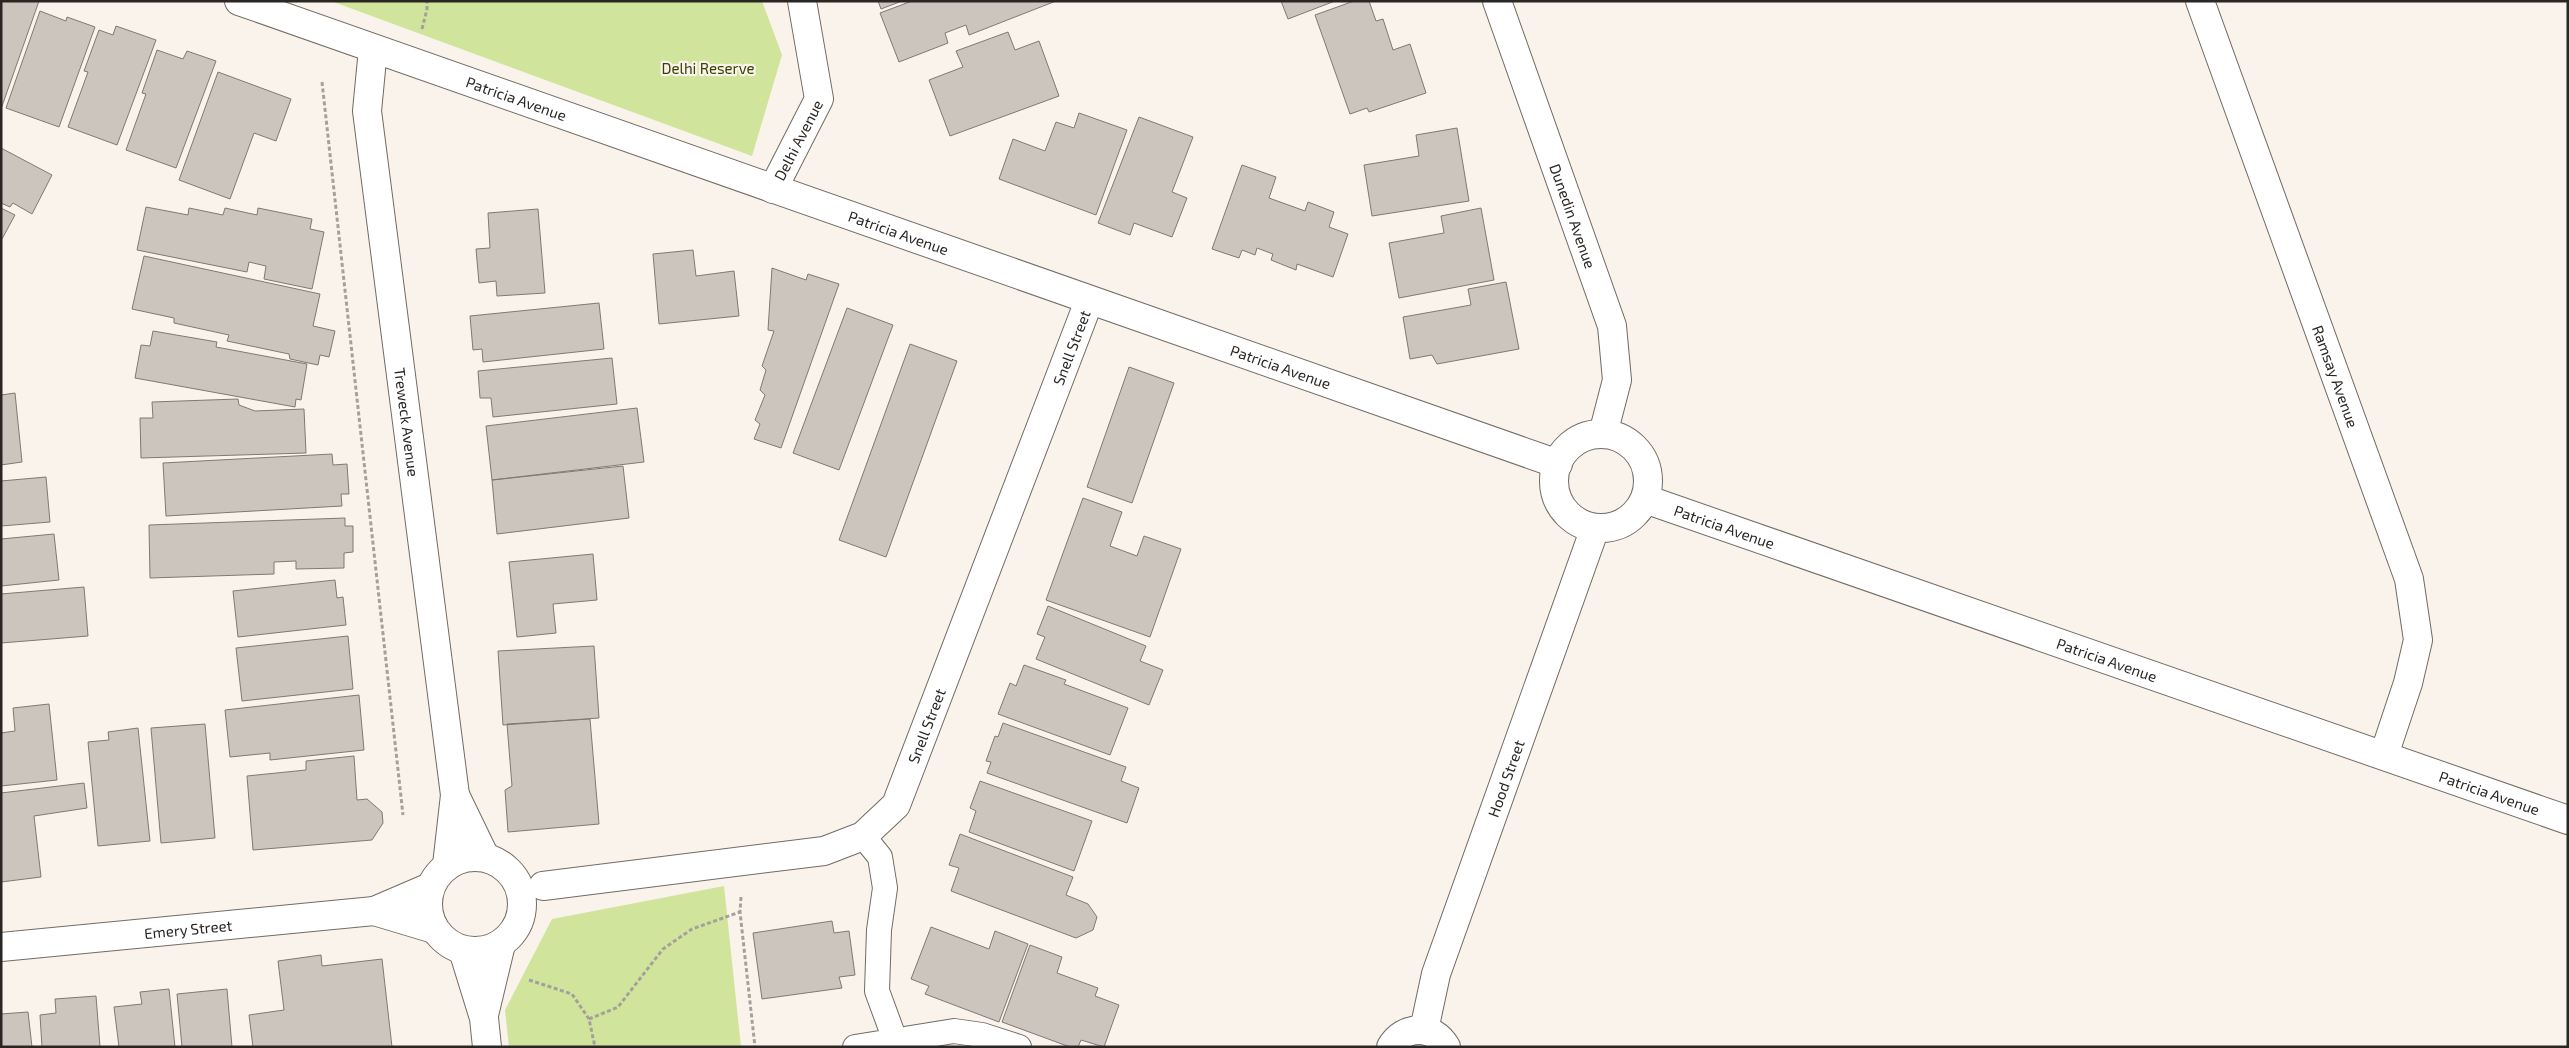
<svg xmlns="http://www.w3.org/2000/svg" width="2569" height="1048" font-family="'Exo 2',sans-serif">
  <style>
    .green { fill: #d0e49b }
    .building { fill: #ccc5bd; stroke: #7f7972 }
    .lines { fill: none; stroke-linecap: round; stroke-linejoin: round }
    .service-casing { stroke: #726b65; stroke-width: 26 }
    .minor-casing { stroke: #726b65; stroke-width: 30 }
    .path { stroke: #a5a09a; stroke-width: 3; stroke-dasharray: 4 2.5; stroke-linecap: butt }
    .service { stroke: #fff; stroke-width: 24 }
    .minor { stroke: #fff; stroke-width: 28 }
    .labels { text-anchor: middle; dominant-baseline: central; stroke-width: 4.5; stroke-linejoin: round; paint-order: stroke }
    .park-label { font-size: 15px; fill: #364200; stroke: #faf3eb }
    .street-label { font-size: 15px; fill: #292623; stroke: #faf3eb }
  </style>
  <rect width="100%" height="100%" fill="#faf3eb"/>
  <path class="green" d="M331,1h431l20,54 -30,101z
    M724,886l17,161h-232l-4,-37 47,-91z"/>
  <path class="building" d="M1,1h38l-38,108z
    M878,1h24l-21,8z
    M912,1h144l-87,34 -3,-10 -21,8 3,10 -49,19 -19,-49z
    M1281,1h54l-47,18z
    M1354,1h15l7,20 7,-2 10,31 17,-6 16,49 -57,19 -2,-4 -17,6 -35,-99z
    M40,11l26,10 1,-4 28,10 -36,100 -53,-19z
    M116,26l40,14 -39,105 -49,-18 20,-55 -4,-1 15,-41 14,5z
    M1008,32l7,18 24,-9 20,55 -109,40 -21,-56 34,-13 -7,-16z
    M157,50l26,9 4,-8 29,10 -40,107 -50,-18 20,-56 -4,-1z
    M218,72l73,27 -15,42 -22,-8 -24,66 -51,-19z
    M1079,113l48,17 -31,85 -97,-36 14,-40 32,12 11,-29 18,6z
    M1139,117l54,20 -21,55 15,6 -15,39 -38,-14 -4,12 -32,-12z
    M1457,128l12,73 -97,15 -8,-51 55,-9 -3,-21z
    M1,148l51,27 -20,39 -19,-11 -3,4 -9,-4z
    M1242,165l34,12 -7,21 36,13 3,-9 26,10 -5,15 19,7 -15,43 -36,-13 -1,6 -25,-10 2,-6 -16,-6 -2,7 -13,-5 -3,8 -27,-9z
    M146,207l42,8 1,-7 34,7 2,-7 32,7 1,-7 54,11 -2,10 14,3 -12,57 -48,-10 2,-13 -17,-4 -2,10 -110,-22z
    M1,208l14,7 -13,24h-1z
    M1481,208l13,72 -95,18 -10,-55 55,-10 -3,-17z
    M538,209l7,84 -48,3 -1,-15 -17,2 -3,-34 14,-1 -2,-35z
    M693,250l3,26 38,-5 5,45 -80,8 -6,-70z
    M144,256l176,38 -7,32 22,5 -6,26 -9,-2 -2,10 -28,-6 -1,-5 -62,-13 2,-6 -55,-12v-5l-42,-9z
    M772,268l34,12 2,-6 31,10 -58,164 -27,-9 6,-15 -5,-4 10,-25 -5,-5 6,-20 -4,-4 12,-35 -6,-1z
    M1506,282l13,67 -82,15 -5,-9 -22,4 -7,-42 68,-12 -3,-16z
    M599,303l5,46 -121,13 -1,-13 -9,1 -3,-34z
    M847,308l46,17 -54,145 -46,-17z
    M153,331l64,11 -1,5 91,17 -6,36 -5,-1 -1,8 -160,-29 6,-33 9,1z
    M910,344l47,17 -71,196 -47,-17z
    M612,358l5,46 -124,13 -2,-19h-11l-2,-27z
    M1129,367l45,16 -42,120 -45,-16z
    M15,393l7,69 -21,3v-70z
    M238,399l1,6 16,6 49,-2 2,44 -165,5 -1,-40h13l-1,-16z
    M637,408l7,54 -152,18 -6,-54z
    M332,454l1,11 14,-1 2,30h-8l1,12 -176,10 -3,-53z
    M623,466l6,52 -132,16 -5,-54z
    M46,477l4,45 -49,4v-45z
    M1083,498l39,14 -12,34 27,10 7,-20 37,13 -31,88 -104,-37z
    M345,518v8h8v26l-9,1v15l-48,1v-8l-22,1v12l-124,4 -1,-53z
    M54,534l5,46 -58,6v-47z
    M593,554l4,46 -44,4 3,29 -39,4 -8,-75z
    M335,580l2,18 6,-1 3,28 -108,12 -5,-46z
    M84,587l4,49 -87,7v-49z
    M1048,606l98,40 -6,15 23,9 -14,35 -113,-46 9,-22 -8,-3z
    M348,636l5,53 -111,12 -6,-53z
    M594,646l5,72 -96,7 -5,-74z
    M1024,665l42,15 -2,4 64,24 -18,47 -112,-41 12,-31 6,3z
    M359,695l5,55 -94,10v-7l-40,4 -5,-47z
    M49,704l8,76 -56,6v-53l14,-2 -2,-23z
    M590,719l9,105 -91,8 -3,-42 7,-4 -5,-62z
    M1003,723l123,44 -5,14 18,7 -12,35 -140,-50 4,-11 -5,-1 9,-25 3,1z
    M205,724l10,114 -54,5 -10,-115z
    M138,728l12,113 -52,5 -10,-104 21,-2 -1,-8z
    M354,756l3,44 10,-1 15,13 1,11 -11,17 -119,10 -6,-74 59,-6v-9z
    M980,781l112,40 -18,50 -105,-39 7,-21 -6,-3z
    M84,783l3,25 -53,8 7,61 -40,5v-89z
    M960,834l113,43 -7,18 22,9 9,13 -4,13 -17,8 -125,-47 8,-23 -10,-3z
    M832,921l2,12 15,-2 6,44 -16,2 3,11 -80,11 -9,-66z
    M931,927l58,22 6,-18 33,13 -29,78 -74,-28 4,-8 -18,-7z
    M1030,945l32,12 -5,16 41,15 -3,8 24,9 -15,42 -23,-7 -3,7h-8l-68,-25z
    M321,955l1,11 60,-7 10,88h-139l-4,-32 35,-5 -6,-49z
    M169,989l6,58h-56l-5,-40 28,-3 -2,-12z
    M227,989l5,58h-50l-5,-53z
    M96,996l4,51h-58l-2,-32 16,-2 -1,-14z
    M28,1012l4,35h-31v-33z"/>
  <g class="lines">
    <defs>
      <path id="service" d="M863,836l17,21 5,31 -6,42 -2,61 18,49
        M855,1047l99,-16 28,4 37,12"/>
      <g id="minor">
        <path id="s1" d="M239,1l1319,463"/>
        <path id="s2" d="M1497,1l115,325 5,54 -14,54"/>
        <path id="s3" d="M2200,1l209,578 9,61 -10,43 -24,72"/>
        <path id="s4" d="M373,49l-6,62 88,684 -8,70"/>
        <path id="s5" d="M773,189l46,-90 -17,-98"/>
        <circle cx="1601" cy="481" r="47"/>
        <path id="s6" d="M1645,499l923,321"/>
        <path d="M455,795l30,62"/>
        <circle cx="475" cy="904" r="47"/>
        <path id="s7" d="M543,886l281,-35 39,-15 33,-31 193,-504"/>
        <path d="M374,911l60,18"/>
        <path id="s8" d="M1,947l373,-36 56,-24"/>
        <path d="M463,950l21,68 3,29"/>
        <path d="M484,1015l17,-71"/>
        <path id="s9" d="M1424,1030l12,-56 159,-446"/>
        <path d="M1391,1047c13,-22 42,-23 55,0"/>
      </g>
    </defs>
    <use href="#service" class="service-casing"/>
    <use href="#minor" class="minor-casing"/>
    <path class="path" d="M422,29l5,-20v-8
      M322,82l81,733
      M741,897l-1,15 15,135
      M529,980l43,14 17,25 6,28
      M589,1019l29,-12 45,-58 29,-20 48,-17"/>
    <use href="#service" class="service"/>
    <use href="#minor" class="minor"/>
  </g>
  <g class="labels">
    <g class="park-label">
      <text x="708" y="68">Delhi Reserve</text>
    </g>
    <g class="street-label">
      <text stroke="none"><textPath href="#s1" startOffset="294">Patricia Avenue</textPath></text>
      <text stroke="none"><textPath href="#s5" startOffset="55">Delhi Avenue</textPath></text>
      <text stroke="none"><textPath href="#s2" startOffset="228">Dunedin Avenue</textPath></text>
      <text stroke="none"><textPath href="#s1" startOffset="699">Patricia Avenue</textPath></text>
      <text stroke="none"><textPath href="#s7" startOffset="860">Snell Street</textPath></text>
      <text stroke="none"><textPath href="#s1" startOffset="1104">Patricia Avenue</textPath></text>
      <text stroke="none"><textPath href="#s3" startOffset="399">Ramsay Avenue</textPath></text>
      <text stroke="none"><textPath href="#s4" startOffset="376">Treweck Avenue</textPath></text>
      <text stroke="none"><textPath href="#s6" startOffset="84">Patricia Avenue</textPath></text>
      <text stroke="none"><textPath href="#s6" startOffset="489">Patricia Avenue</textPath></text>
      <text stroke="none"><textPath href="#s7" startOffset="455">Snell Street</textPath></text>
      <text stroke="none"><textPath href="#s9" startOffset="265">Hood Street</textPath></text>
      <text stroke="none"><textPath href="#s6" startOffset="894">Patricia Avenue</textPath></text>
      <text stroke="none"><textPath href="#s8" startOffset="188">Emery Street</textPath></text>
    </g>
  </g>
  <rect width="2569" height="1048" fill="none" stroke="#292623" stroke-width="5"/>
</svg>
